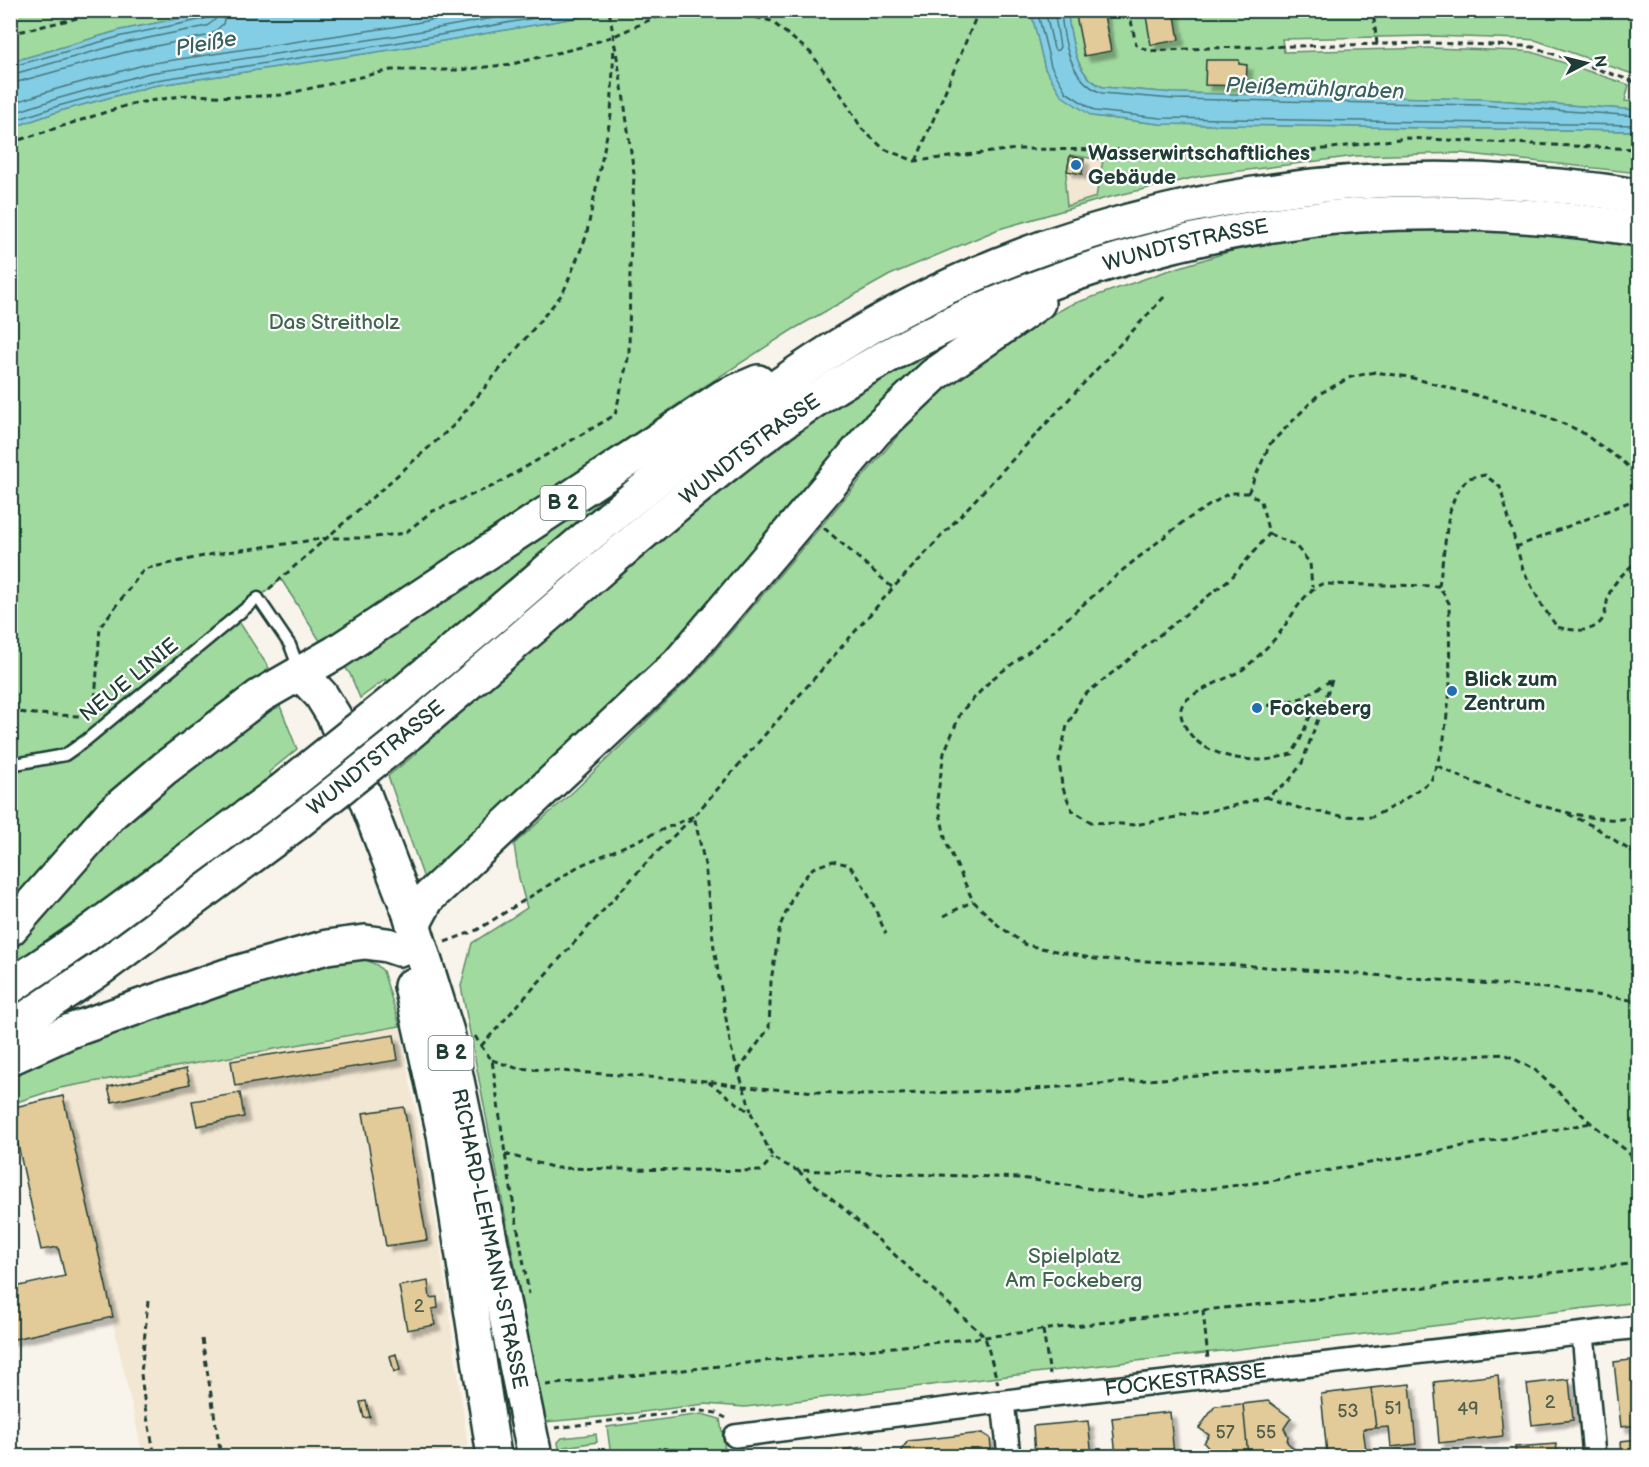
<svg xmlns="http://www.w3.org/2000/svg" width="1649" height="1467" font-family="'Balsamiq Sans',sans-serif">
  <style>
    .built { fill: #f2e7d2 }
    .green { fill: #a1da9f; stroke: #608c6a; stroke-width: 1.5; fill-rule: evenodd }
    .water { fill: #84cee5; stroke: #5c949e; stroke-width: 1.5 }
    .lines { fill: none; stroke-linecap: round; stroke-linejoin: round }
    .shore { stroke: #47777b; stroke-width: 1.5 }
    .building { fill: #e3ca99; stroke: #1f3d34; stroke-width: 1.5; filter: url(#shadow) }
    .service-casing { stroke: #1f3d34; stroke-width: 15 }
    .minor-casing { stroke: #1f3d34; stroke-width: 26 }
    .primary-casing { stroke: #1f3d34; stroke-width: 38 }
    .trunk-casing { stroke: #1f3d34; stroke-width: 38 }
    .path { stroke: #1f3d34; stroke-width: 3; stroke-dasharray: 6 4.5; stroke-linecap: butt }
    .service { stroke: #fff; stroke-width: 10 }
    .minor { stroke: #fff; stroke-width: 21 }
    .primary { stroke: #fff; stroke-width: 33 }
    .trunk { stroke: #fff; stroke-width: 33 }
    .trunk-bridge-casing { stroke: #1f3d34; stroke-width: 38; stroke-linecap: butt }
    .trunk-bridge { stroke: #fff; stroke-width: 33 }
    .poi-dot { fill: #1f6fb2; stroke: #fff; stroke-width: 2 }
    .labels { text-anchor: middle; dominant-baseline: central; stroke-width: 4.5; stroke-linejoin: round; paint-order: stroke }
    .number-label { font-size: 18px; fill: #50604d }
    .shield { fill: #fff; stroke: #627771; stroke-width: 1.5 }
    .shield-label { font-size: 20px; font-weight: bold; fill: #1f3d34 }
    .poi-label { font-size: 21px; font-weight: bold; fill: #1f3d34; stroke: #fff; text-anchor: start }
    .street-label { font-size: 21px; fill: #1f3d34; stroke: #fff }
    .park-label { font-size: 21px; fill: #40644f; stroke: #fff }
    .water-label { font-size: 22px; font-style: italic; fill: #386160; stroke: #fff }
  </style>
  <defs>
    <filter id="shadow"><feDropShadow dx="5.5" dy="5.5" stdDeviation="1.5" flood-color="#0004"/></filter>
  </defs>
  <rect width="100%" height="100%" fill="#f9f4eb"/>
  <filter id="ink" filterUnits="userSpaceOnUse"><feTurbulence type="fractalNoise" baseFrequency=".0167" numOctaves="2"/><feDisplacementMap in="SourceGraphic" scale="12" xChannelSelector="R" yChannelSelector="G"/><feConvolveMatrix kernelMatrix="1 2 1 2 8 2 1 2 1" color-interpolation-filters="sRGB"/></filter>
  <g filter="url(#ink)">
    <path class="built" d="M1070,155l33,4 -7,39 -30,8 -1,-21z
      M400,1026l39,213 29,207 -45,10h-280l-83,-368z"/>
    <path class="green" d="M1031,10l14,59 47,47 68,8 478,7v42l-177,-20 -105,3 -155,20 -95,22 -107,31 -109,46 -98,55 -90,58 -380,256 -41,-65 -45,38 33,51 -126,101 -74,70 -58,63v-774l49,-17 92,-25 244,-37 179,-31 29,-7zM1070,155l33,5 -7,37 -29,9 -2,-21z
      M11,11h206l-96,19 -110,32z
      M1067,11h571v65l-103,-36 -13,-1 -91,-3 -149,3 2,13 147,-4 90,3 11,1 97,33 -4,16 13,1v8l-157,-11 -307,-6 -71,-6c-30,-12 -31,-49 -36,-76z
      M1447,229l124,6 67,11v1056l-893,105 -40,-3 -94,12 -66,6 -84,-436 11,-43 55,-35 -8,-30 -5,-34 60,-53 124,-120 202,-238 48,-47 49,-41 73,-40 94,-33 80,-25 112,-15z
      M1005,313l-332,344 -245,233 -40,-114 29,-23 -1,-3 300,-260 66,-52 61,-38 84,-49z
      M648,467l-259,217 -3,-5 -26,19 -10,-24 -10,-14 255,-168z
      M268,704l12,2 17,43 -28,23 3,6 -261,191v-20l66,-77 77,-81z
      M362,958l15,7 6,6 17,55 -340,62 -49,16v-30l65,-30 145,-49 120,-35z
      M702,1414l18,5 6,37h5h-120l-4,-29z
      M596,1434l1,8 -33,5 1,9h-5l-2,-14 4,-4z"/>
    <path class="water" d="M217,11v-1l387,1 -29,7 -179,31 -244,37 -92,25 -49,17v-66l110,-32z
      M1031,11h36c5,27 6,64 36,76l71,6 307,6 157,11v21l-478,-7 -68,-8 -30,-20 -17,-27z"/>
    <g class="lines">
      <path class="shore" d="M1037,10l14,56 15,26 29,19 66,7 477,7
        M1045,10l9,39 3,2 3,-4 -6,-37
        M1061,10c2,31 9,71 41,83l71,6 307,6 158,11
        M10,67l112,-31 82,-17 5,-3 1,-6
        M10,75l114,-32 83,-17 8,-6 2,-10
        M10,84l116,-32 85,-17 12,-11 3,-14
        M10,104l43,-14 94,-26 246,-37 94,-17
        M10,114l46,-15 93,-26 245,-37 144,-26
        M10,122l48,-16 92,-25 245,-38 184,-33"/>
    </g>
    <path class="building" d="M1075,10h28l8,41 -27,5z
      M1145,10h29l5,30 -28,5z
      M1206,60h33v4l8,1 -1,21 -41,-1z
      M1070,156l14,3 -2,15 -15,-3z
      M394,1035l4,25 -163,26 -4,-25z
      M186,1069l4,15 -78,18 -4,-15z
      M240,1093l4,24 -47,9 -5,-25z
      M63,1096l50,221 -103,23v-52l55,-12 -7,-29 -17,3 -31,-142z
      M404,1107l23,133 -41,6 -23,-133z
      M428,1281l2,17 7,-1 1,11 -6,1 3,16 -28,5 -8,-44z
      M396,1354l4,16 -6,2 -4,-16z
      M1638,1359v66l-17,2 -7,-65z
      M1498,1375l5,61 -64,7 -5,-61z
      M1569,1379l4,41 -41,5 -5,-41z
      M1410,1384l6,60 -25,3 -2,-20 -13,1 -5,-40z
      M1371,1388l5,40 -13,1 3,21 -39,4 -6,-60z
      M366,1401l4,16 -6,1 -4,-16z
      M1268,1401l23,17 -7,10 4,8 -1,6 9,9 1,5h-49l-5,-52z
      M1243,1404l5,52h-44l6,-6 -6,-7 5,-8 -10,-7 16,-22z
      M1170,1412l4,44h-58l-4,-38z
      M1088,1421l4,35h-57l-2,-30z
      M982,1433l8,5 2,18h-90l-1,-6 7,-9z
      M1638,1439v17h-16l-1,-15z
      M1556,1444l2,12h-42l-1,-9z
      M864,1447l2,9h-85z"/>
    <g class="lines">
      <defs>
        <path id="service" d="M10,765l55,-10 20,-14 173,-143 32,47 9,24"/>
        <g id="minor">
          <path d="M1583,1334l11,122"/>
          <path d="M1003,1402l6,54"/>
          <path id="s1" d="M735,1436l318,-41 585,-68"/>
        </g>
        <g id="primary">
          <path id="s2" d="M300,673l21,22 13,21 76,198 37,118 88,424"/>
          <path d="M411,986l33,148 50,322"/>
        </g>
        <g id="trunk">
          <path d="M392,702c52,-44 105,-87 156,-132 92,-78 182,-155 284,-220 202,-128 458,-186 695,-167 37,4 75,6 111,14"/>
          <path id="s3" d="M406,736c65,-55 131,-111 196,-168 83,-71 167,-143 261,-198 147,-86 327,-143 497,-155 92,-6 187,0 278,14"/>
          <path d="M413,925l14,-26 252,-236 196,-232 59,-56 104,-72"/>
          <path d="M10,929l102,-116 53,-45 95,-72 75,-43 388,-256 35,-15"/>
          <path d="M10,987l72,-49 199,-147"/>
          <path d="M10,1029l87,-58 197,-146"/>
          <path d="M10,1058l60,-27 159,-56 98,-28 38,-5 22,3 12,4"/>
        </g>
      </defs>
      <use href="#service" class="service-casing"/>
      <use href="#minor" class="minor-casing"/>
      <use href="#primary" class="primary-casing"/>
      <use href="#trunk" class="trunk-casing"/>
      <path class="path" d="M725,10l46,11 40,32 31,43 20,33 22,20 31,12 102,-12 109,1 138,7 143,-19 231,11
        M1129,10l7,35 13,6 58,-3 224,-5 91,3 11,1 105,36
        M10,34l101,-24
        M1377,44l-4,-33 4,-1
        M10,143l121,-39 56,-9 53,2 41,-2 110,-25h69l52,-6 69,-17 33,-11 40,-18 28,-8
        M916,161l63,-151
        M1248,493l22,-49 49,-50 32,-17 24,-5 34,5 125,34 46,20 43,31 15,15
        M824,528l69,60
        M1269,534l26,11 15,18 2,24
        M1516,547l118,-47 4,1
        M1439,586l10,-72 7,-21 12,-15 17,-3 15,12 23,83 18,34 16,23c14,3 34,8 45,-7 5,-8 4,-20 8,-28 5,-12 18,-23 28,-32
        M269,589l184,-163 110,-133 23,-56 25,-122 3,-71
        M1332,680l-30,83 -13,18 -23,16 -37,10 -94,18 -44,-3 -19,-12 -10,-24 -3,-26 8,-34 15,-29 150,-120 37,-43 -8,-33 -13,-8h-19l-46,29 -59,47 -93,81 -39,29 -31,33 -17,41 -7,46 9,43 27,59 26,25 27,19 69,14 144,6 307,23 92,13
        M1257,708l45,-10 28,-17
        M10,711l24,3 47,2 14,-15 5,-74 44,-58 69,-15 115,-16h40l37,-5 26,-21 62,-26 122,-71 14,-61 1,-87 4,-93 -11,-81 -14,-83
        M1438,766c35,19 165,68 200,49
        M10,784l9,-4
        M1266,797l36,12 40,7 30,1 24,-12 35,-24 12,-35 7,-55 -1,-88 -10,-17 -117,-2c-21,8 -33,41 -50,58 -9,9 -19,20 -30,28 -13,8 -53,23 -59,34 -5,7 -1,15 2,22 13,27 52,35 80,34 9,-1 18,-4 27,-6l8,-14 13,-31 9,-1
        M1568,814l27,13 43,29
        M944,916l29,-15
        M445,942l32,-12 102,-64 115,-50 11,49 9,83 17,100 20,63
        M475,1036l6,10 11,14 13,94 24,140
        M481,1046l165,-183 48,-47 199,-228 272,-292
        M492,1060l24,8 191,13 36,6 121,8 157,-5 380,-30 104,-6 30,16 56,53 36,28 11,13
        M738,1071l31,-43 2,-47 9,-55 18,-41 15,-17 20,-7 16,4 10,13 13,24 14,32
        M708,1082l43,31 22,45 23,12 225,8 123,19 126,-16 321,-58
        M505,1154l51,14 205,3 11,-13
        M798,1171l43,35 144,131 13,47
        M148,1301l-7,73 4,33 10,49
        M1203,1310l5,49
        M1043,1330l7,45
        M202,1339l19,117
        M546,1385l439,-48 218,-27 153,-15 282,-32
        M555,1428l141,-18 20,3 10,5
        M648,1456l12,-8
        M661,1456l-1,-8 38,6 5,2"/>
      <use href="#service" class="service"/>
      <use href="#minor" class="minor"/>
      <use href="#primary" class="primary"/>
      <use href="#trunk" class="trunk"/>
      <defs>
        <path id="trunk-bridge" d="M281,791l111,-89
          M294,825l112,-89"/>
      </defs>
      <use href="#trunk-bridge" class="trunk-bridge-casing"/>
      <use href="#trunk-bridge" class="trunk-bridge"/>
    </g>
  </g>
  <g class="poi-dot">
    <circle cx="1076" cy="165" r="6"/>
    <circle cx="1452" cy="691" r="6"/>
    <circle cx="1257" cy="708" r="6"/>
  </g>
  <g class="labels">
    <g class="number-label">
      <text x="419" y="1306">2</text>
      <text x="1550" y="1402">2</text>
      <text x="1393" y="1408">51</text>
      <text x="1468" y="1409">49</text>
      <text x="1348" y="1411">53</text>
      <text x="1225" y="1432">57</text>
      <text x="1266" y="1432">55</text>
    </g>
    <g class="shield">
      <rect x="540.5" y="486" width="45" height="34" rx="4.5"/>
      <rect x="428.5" y="1036" width="45" height="34" rx="4.5"/>
    </g>
    <g class="shield-label">
      <text x="563" y="503">B 2</text>
      <text x="451" y="1053">B 2</text>
    </g>
    <g class="poi-label">
      <text x="1088" y="153">Wasserwirtschaftliches<tspan x="1088" dy="24">Gebäude</tspan></text>
      <text x="1464" y="679">Blick zum<tspan x="1464" dy="24">Zentrum</tspan></text>
      <text x="1269" y="708">Fockeberg</text>
    </g>
    <g class="street-label">
      <text stroke="none"><textPath href="#s3" startOffset="934">WUNDTSTRASSE</textPath></text>
      <text stroke="none"><textPath href="#s3" startOffset="448">WUNDTSTRASSE</textPath></text>
      <text transform="translate(129 680) rotate(-39)">NEUE LINIE</text>
      <text transform="translate(376 758) rotate(-39)">WUNDTSTRASSE</text>
      <text stroke="none"><textPath href="#s2" startOffset="602">RICHARD-LEHMANN-STRASSE</textPath></text>
      <text stroke="none"><textPath href="#s1" startOffset="454">FOCKESTRASSE</textPath></text>
    </g>
    <g class="park-label">
      <text x="334" y="322">Das Streitholz</text>
      <text x="1074" y="1256">Spielplatz<tspan x="1074" dy="24">Am Fockeberg</tspan></text>
    </g>
    <g class="water-label">
      <text transform="translate(206 44) rotate(-10)">Pleiße</text>
      <text transform="translate(1315 89) rotate(2)">Pleißemühlgraben</text>
    </g>
  </g>
  <rect width="1649" height="1467" fill="none" stroke="#fff" stroke-width="36"/>
  <rect x="18" y="18" width="1613" height="1431" fill="none" stroke="#1f3d34" stroke-width="2" filter="url(#ink)"/>
  <g transform="translate(1586 63) rotate(83)" stroke="#ffffff" stroke-width="4.5" paint-order="stroke">
  <path d="M0-4.5L10 22L0 15L-10 22Z" fill="#1f3d34"/>
  <text y="-9" font-size="16" font-weight="bold" text-anchor="middle" fill="#1f3d34">N</text>
  </g>
</svg>
